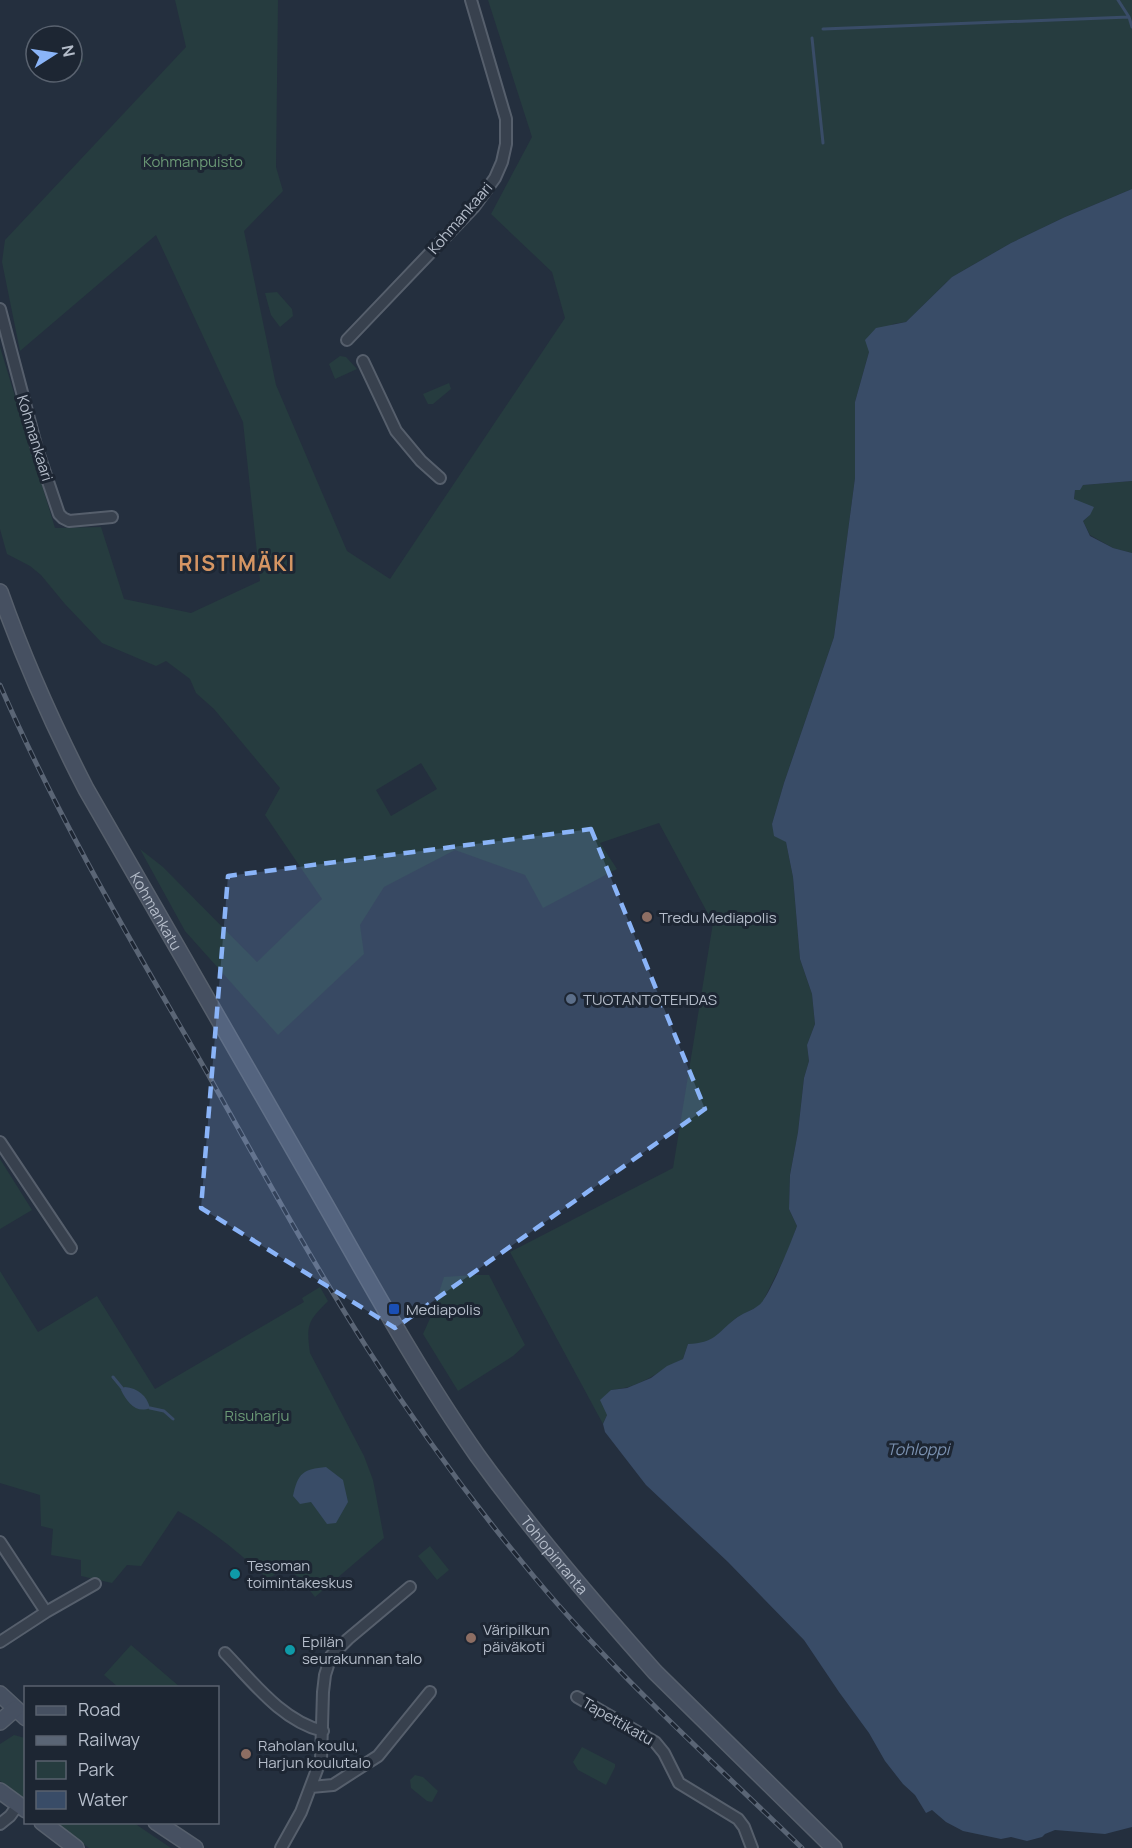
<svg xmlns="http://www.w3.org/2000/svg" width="1132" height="1848" font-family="Manrope,sans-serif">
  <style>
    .green { fill: #263c3f; fill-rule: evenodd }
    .water { fill: #394c67 }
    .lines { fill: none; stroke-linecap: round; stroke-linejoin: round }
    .stream { stroke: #394c67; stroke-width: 3 }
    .street-casing { stroke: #565f6c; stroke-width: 14 }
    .secondary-casing { stroke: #565f6c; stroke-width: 18 }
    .street { stroke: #38414e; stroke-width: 10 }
    .secondary { stroke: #465061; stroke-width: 15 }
    .rail-casing { stroke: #5a6575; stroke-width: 5 }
    .rail { stroke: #1d2633; stroke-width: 3; stroke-dasharray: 9; stroke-linecap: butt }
    .marked { fill: #8ab4f8; fill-opacity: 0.2; stroke: #8ab4f8; stroke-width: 4.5; stroke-dasharray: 12 8; stroke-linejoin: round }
    .education-dot { fill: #8d6e63; stroke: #1d2633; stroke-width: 2 }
    .service-dot { fill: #5c6f8a; stroke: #1d2633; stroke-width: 2 }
    .transit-dot { fill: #1a4fb4; stroke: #1d2633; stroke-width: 2 }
    .culture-dot { fill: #0f9aa8; stroke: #1d2633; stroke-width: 2 }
    .labels { text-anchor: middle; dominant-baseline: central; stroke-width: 6; stroke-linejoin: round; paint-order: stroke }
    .park-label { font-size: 15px; fill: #6b9a76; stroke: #1d2633 }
    .street-label { font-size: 15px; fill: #b4bcc9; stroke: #1d2633 }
    .poi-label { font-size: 15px; fill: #b4bcc9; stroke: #1d2633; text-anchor: start }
    .water-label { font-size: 16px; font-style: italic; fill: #7c92b1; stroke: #1d2633 }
    .district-label { font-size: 21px; font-weight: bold; letter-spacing: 1.5px; fill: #d59563; stroke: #1d2633 }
  </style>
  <rect width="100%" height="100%" fill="#242f3e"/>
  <path class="green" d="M175,0h103l-2,167 7,24 -39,40 32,154 71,166 43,28 175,-261 -13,-46 -61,-58 41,-77 -44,-137h644v189l-67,28 -54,26 -59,34 -46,45 -13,2 -24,28 -14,50v76l-21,159 -50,146 -12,41 14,18 7,35 7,82 12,35 3,30 -8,21 2,16 -5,17 -6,54 -8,43 -1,34 8,17 -10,27 -26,52 -25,13 -24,22 -12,4h-12l-5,15c-28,13 -39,28 -72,31l-4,25 -4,9 -93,-172 163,-84 40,-245 -54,-100 -59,20 17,26 -74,39 -18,-33 -70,-25 -71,37 -24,38 4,29 -86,81 -93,-104 -45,-82 23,18 94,95 65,-63 -57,-84 15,-27 -66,-79 -18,-16 -6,-14 -24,-18 -10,5 -54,-23 -37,-39 -24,-29 -11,-9 -23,-12 -7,-25v-182l55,181 46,-1 23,72 67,14 69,-32 -17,-159 -87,-187 -136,116 -18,-89 3,-22 181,-193zM421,763l16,26 -46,27 -15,-26z
    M74,46l10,15 -12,8v-21z
    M277,292l15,17 1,7 -13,11 -9,-12 -6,-22z
    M340,356l6,1 11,12 -22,10 -6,-15z
    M449,383l2,6 -18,15h-5l-5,-10z
    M1132,481v72l-19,-5 -23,-13 -7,-14 7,-6 -16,-15 1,-10 8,-5z
    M0,1159l32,51 -32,19z
    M0,1271l38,61 59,-36 58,93 149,-87 -2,-4 18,-11 8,14c-20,20 -22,24 -18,52l54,103 9,24 11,58 -69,59 -16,-20 -16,-10 -10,9 -6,2c-28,-25 -56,-49 -89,-67l-37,55 -14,-1 -15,18 -31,-7v-16l-30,-5 2,-26 -12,-3 -1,-31 -40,-12z
    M474,1275h15l36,70 -12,11 -55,35 -35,-57 9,-20 12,-37z
    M430,1546l19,24 -12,10 -19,-24z
    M131,1645l49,42h-62l-14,-12z
    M14,1735l11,3v64l-25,-21v-37z
    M582,1747l33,17v3l-9,18 -28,-15 -5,-8z
    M415,1775l8,2 15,14 -6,11 -5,-1 -16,-13 -1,-8z
    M54,1823h80l37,25h-82z"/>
  <path class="water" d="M1132,189v292l-49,4 -3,5h-5l-1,9 20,8 -4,8 -7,6 7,15 23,12 19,5v1274l-27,7 -50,-4 -10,4 -3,3 -15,4 -16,-4 -10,2 -38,-8 -17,-9 -14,-12 -6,3 -11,-18 -12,-11 -18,-23 -16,-28 -30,-41 -35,-52 -76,-78 -82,-77 -41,-53 -2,-8 4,-9 -7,-15 11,-10 16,-2 24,-10 16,-12 16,-7 5,-15c27,-1 28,-10 47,-25 7,-6 17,-8 24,-14 10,-7 33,-65 38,-79l-8,-17 1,-34 8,-43 6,-54 5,-17 -2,-16 8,-21 -3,-30 -12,-35 -7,-82 -7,-35 -12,-6 -2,-12 12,-41 50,-146 21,-159v-76l14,-50 -4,-12 11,-12 30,-6 46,-45 59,-34 54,-26z
    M125,1387c13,1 22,9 25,21 -14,6 -23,-6 -29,-18l1,-2z
    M326,1467l17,13 5,22 -12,21 -9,1 -16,-22 -11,2 -7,-8c5,-23 10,-27 33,-29z"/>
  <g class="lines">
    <path class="stream" d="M1118,0l11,17 3,10
      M823,29l306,-12
      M812,38l11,105
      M113,1377l9,11
      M150,1408l14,3 9,8"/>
    <defs>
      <path id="street" d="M0,309l37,140 22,65 4,4 6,3 43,-4
        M347,340l127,-133 21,-29 7,-16 4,-18v-25l-35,-119
        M363,361l33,70 25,30 19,17
        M0,1142l71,106
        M0,1542l46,70
        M0,1642l46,-30 49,-28
        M225,1653c28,29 57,68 98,78
        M577,1697l78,45 9,11 15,30 59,36 6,8 8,21
        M311,1787l22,-2 45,-29 52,-64
        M0,1824l10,-8 8,-11
        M281,1848l20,-36 20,-53 2,-67 2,-17 6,-19 17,-17 62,-52"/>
      <g id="secondary">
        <path id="s1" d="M0,592c24,68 53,133 86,197 76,131 151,263 227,394 53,92 103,185 164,272 55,76 116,147 178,217l179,176"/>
        <path d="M0,1694l26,24"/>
        <path d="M0,1722l15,-13"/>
        <path d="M0,1791l26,19"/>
        <path d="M42,1822l34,26"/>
        <path d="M156,1822l39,26"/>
      </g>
    </defs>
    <use href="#street" class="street-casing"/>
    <use href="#secondary" class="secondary-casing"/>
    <use href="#street" class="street"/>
    <use href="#secondary" class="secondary"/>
    <defs>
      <path id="rail" d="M0,685c59,136 135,263 209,391 51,91 102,184 158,272 47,74 99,146 155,214 84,104 184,193 280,286"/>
    </defs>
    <use href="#rail" class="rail-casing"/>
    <use href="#rail" class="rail"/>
  </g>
  <path class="marked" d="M591,829l114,280 -310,219 -194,-120 27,-332z"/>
  <g class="education-dot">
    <circle cx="647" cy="917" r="6"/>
    <circle cx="471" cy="1638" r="6"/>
    <circle cx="246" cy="1754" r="6"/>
  </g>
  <circle class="service-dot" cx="571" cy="999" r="6"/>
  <rect class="transit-dot" x="388" y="1303" width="12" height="12" rx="3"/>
  <g class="culture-dot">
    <circle cx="235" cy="1574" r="6"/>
    <circle cx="290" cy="1650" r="6"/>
  </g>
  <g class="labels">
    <g class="park-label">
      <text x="193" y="161">Kohmanpuisto</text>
      <text x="257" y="1415">Risuharju</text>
    </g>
    <g class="street-label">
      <text transform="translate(460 218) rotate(-49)">Kohmankaari</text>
      <text transform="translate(35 438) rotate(73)">Kohmankaari</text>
      <text stroke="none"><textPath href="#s1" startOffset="356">Kohmankatu</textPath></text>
      <text stroke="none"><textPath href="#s1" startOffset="1114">Tohlopinranta</textPath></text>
      <text transform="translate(618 1721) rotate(30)">Tapettikatu</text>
    </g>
    <g class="poi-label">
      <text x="659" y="917">Tredu Mediapolis</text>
      <text x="583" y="999">TUOTANTOTEHDAS</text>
      <text x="406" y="1309">Mediapolis</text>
      <text x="247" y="1565">Tesoman<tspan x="247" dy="17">toimintakeskus</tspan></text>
      <text x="483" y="1629">Väripilkun<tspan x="483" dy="17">päiväkoti</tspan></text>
      <text x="302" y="1641">Epilän<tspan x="302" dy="17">seurakunnan talo</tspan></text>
      <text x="258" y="1745">Raholan koulu,<tspan x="258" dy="17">Harjun koulutalo</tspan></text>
    </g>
    <g class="water-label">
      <text x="918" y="1449">Tohloppi</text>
    </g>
    <g class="district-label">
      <text x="237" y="563">RISTIMÄKI</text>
    </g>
  </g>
  <rect x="24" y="1686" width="195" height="138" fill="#1d2633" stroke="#59626f" stroke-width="1.5"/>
  <rect x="36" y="1706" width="30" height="9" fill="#465061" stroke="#59626f" stroke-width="1.5"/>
  <text x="78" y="1716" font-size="18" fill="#b4bcc9">Road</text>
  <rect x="36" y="1736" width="30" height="9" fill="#5a6575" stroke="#59626f" stroke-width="1.5"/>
  <text x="78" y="1746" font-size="18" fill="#b4bcc9">Railway</text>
  <rect x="36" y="1761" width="30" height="18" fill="#263c3f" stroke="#59626f" stroke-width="1.5"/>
  <text x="78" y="1776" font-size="18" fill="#b4bcc9">Park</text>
  <rect x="36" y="1791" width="30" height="18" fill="#394c67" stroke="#59626f" stroke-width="1.5"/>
  <text x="78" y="1806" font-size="18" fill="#b4bcc9">Water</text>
  <g transform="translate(54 54) rotate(78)"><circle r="28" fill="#1d2633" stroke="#59626f" stroke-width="1.5"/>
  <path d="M0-4.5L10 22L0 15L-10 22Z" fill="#8ab4f8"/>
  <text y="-9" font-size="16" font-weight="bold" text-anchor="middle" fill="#b4bcc9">N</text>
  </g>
</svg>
